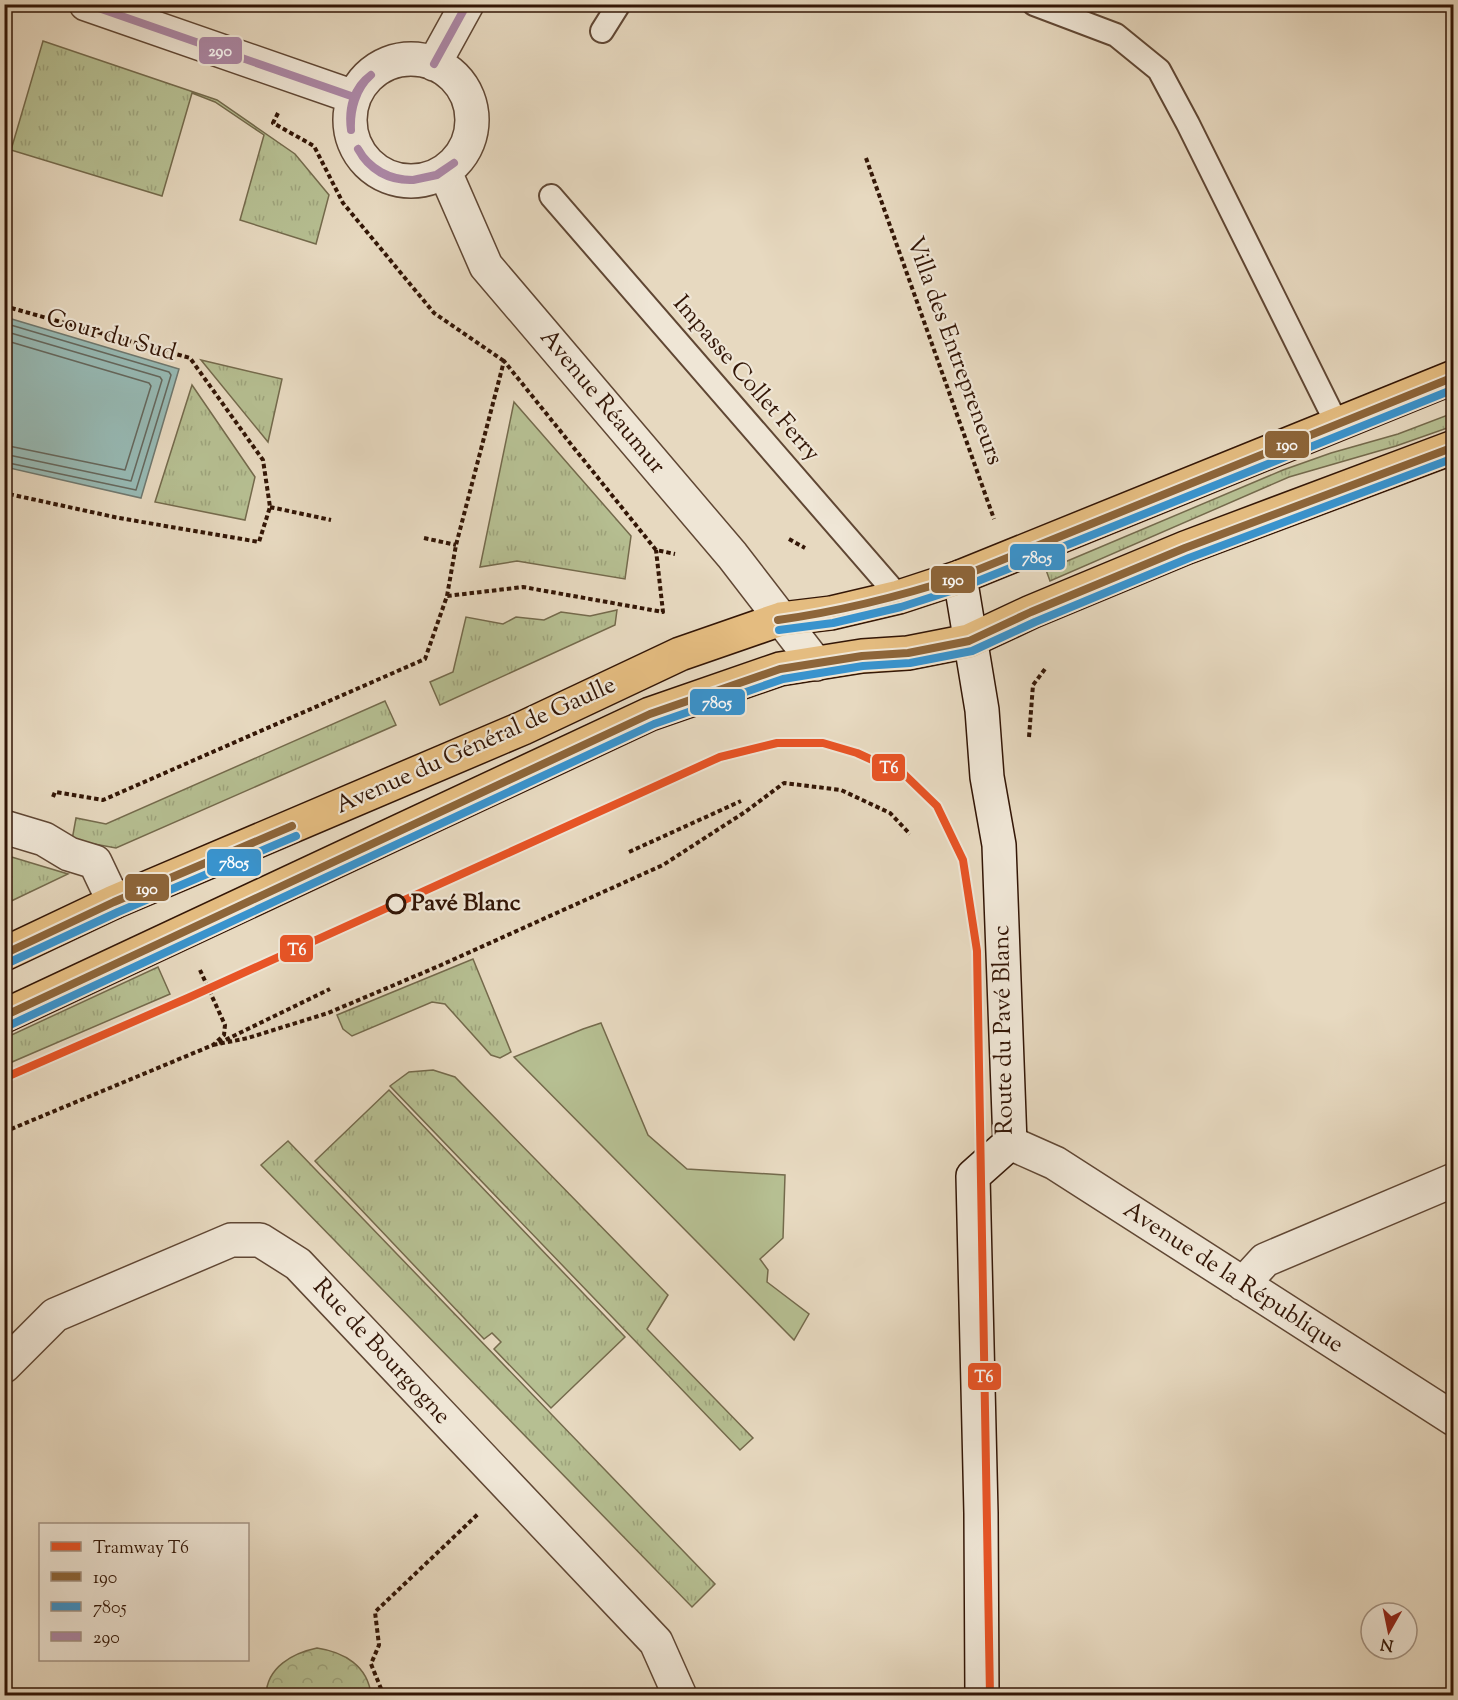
<svg xmlns="http://www.w3.org/2000/svg" width="1458" height="1700" font-family="'Sorts Mill Goudy',serif">
  <style>
    .grass { fill: url(#grass-tufts); stroke: #746a4c; stroke-width: 1.5 }
    .park { fill: url(#park-crowns); stroke: #746a4c; stroke-width: 1.5 }
    .garden { fill: #b6bf92; stroke: #746a4c; stroke-width: 1.5 }
    .water { fill: #97bab5; stroke: #6f786f; stroke-width: 1.5 }
    .lines { fill: none; stroke-linecap: round; stroke-linejoin: round }
    .shore { stroke: #65685e; stroke-width: 1.5 }
    .service-casing { stroke: #604734; stroke-width: 26 }
    .minor-casing { stroke: #604734; stroke-width: 36 }
    .secondary-casing { stroke: #331606; stroke-width: 36 }
    .primary-casing { stroke: #331606; stroke-width: 36 }
    .path { stroke: #331606; stroke-width: 4; stroke-dasharray: 4.5 3; stroke-linecap: butt }
    .service { stroke: #efe6d6; stroke-width: 22 }
    .minor { stroke: #efe6d6; stroke-width: 33 }
    .secondary { stroke: #efe6d6; stroke-width: 33 }
    .primary { stroke: #e4bc80; stroke-width: 33 }
    .bus-1-casing { stroke: #efe6d6; stroke-width: 12 }
    .bus-2-casing { stroke: #efe6d6; stroke-width: 12 }
    .bus-3-casing { stroke: #efe6d6; stroke-width: 12 }
    .bus-1 { stroke: #8d6539; stroke-width: 8 }
    .bus-2 { stroke: #3993cd; stroke-width: 8 }
    .bus-3 { stroke: #ab87a5; stroke-width: 8 }
    .tram-1-casing { stroke: #efe6d6; stroke-width: 12 }
    .tram-1 { stroke: #e85426; stroke-width: 8 }
    .stop-dot { fill: #efe6d6; stroke: #331606; stroke-width: 3 }
    .labels { text-anchor: middle; dominant-baseline: central; stroke-width: 4.5; stroke-linejoin: round; paint-order: stroke }
    .street-label { font-size: 24px; fill: #331606; stroke: #efe6d6 }
    .stop-label { font-size: 24px; font-weight: bold; fill: #331606; stroke: #efe6d6; text-anchor: start }
    .line-badge { stroke: #efe6d6; stroke-width: 2 }
    .badge-label { font-size: 16px; text-anchor: middle; font-weight: bold; fill: #fff }
  </style>
  <defs>
    <pattern id="grass-tufts" width="24" height="20" patternUnits="userSpaceOnUse" patternTransform="scale(1.5)"><rect width="24" height="20" fill="#b6bf92"/><path d="M3 7l-1-3M5 7V3M7 7l1-3M15 17l-1-3M17 17v-4M19 17l1-3" fill="none" stroke="#9da37c"/></pattern>
    <pattern id="park-crowns" width="20" height="18" patternUnits="userSpaceOnUse" patternTransform="scale(1.5)"><rect width="20" height="18" fill="#b6bf92"/><path d="M2 6a3 3 0 1 1 6 0M12 15a3 3 0 1 1 6 0" fill="none" stroke="#9da37c"/></pattern>
  </defs>
  <rect width="100%" height="100%" fill="#e7d9c0"/>
  <filter id="stains"><feTurbulence type="fractalNoise" baseFrequency=".00333" numOctaves="4"/><feColorMatrix values="0 0 0 0 .2 0 0 0 0 .09 0 0 0 0 .02 0 0 0 .5 -.17"/></filter>
  <radialGradient id="worn" r=".72"><stop offset=".6" stop-color="#630" stop-opacity="0"/><stop offset="1" stop-color="#630" stop-opacity=".3"/></radialGradient>
  <path class="grass" d="M43,41l174,59 78,54 34,41 -13,49 -76,-24 24,-85 -49,-33 -23,-9 -30,103 -151,-46z
    M201,360l81,19 -14,63z
    M192,385l63,92 -10,43 -90,-18z
    M514,402l117,134 -6,43 -108,-18 -37,6z
    M1453,413v13l-57,20 -107,31 -239,104 -4,-11 237,-100 48,-17 67,-19z
    M617,610l-2,15 -175,80 -10,-23 23,-10 13,-55 37,7 13,-7 28,3 17,-8 29,4z
    M385,701l11,24 -280,123 -44,-8 4,-22 30,6z
    M4,855h1l63,19 -63,30z
    M473,959l38,93 -11,6 -9,-3 -46,-51 -13,-2 -80,34 -9,-7 -6,-14z
    M158,967l12,27 -165,71v-27z
    M433,1070l22,7 213,218 -21,34 106,109 -13,12 -350,-364 19,-14z
    M389,1090l236,247 -74,71 -57,-59 7,-7 -9,-9 -8,6 -169,-178z
    M288,1141l427,443 -23,23 -431,-442z"/>
  <path class="park" d="M317,1648c27,4 51,18 54,47h-105c1,-28 27,-42 51,-47z"/>
  <path class="garden" d="M601,1023l47,112 39,34 98,6 -2,63 -23,21 8,11 -1,12 42,32 -15,26 -280,-283 69,-28z"/>
  <path class="water" d="M5,317l174,52 -38,129 -136,-31z"/>
  <g class="lines">
    <path class="shore" d="M4,323l165,49 2,3 -35,115 -132,-28
      M4,331l156,46 2,3 -31,101 -127,-27
      M4,340l145,43 2,3 -26,84 -121,-25"/>
    <defs>
      <path id="service" d="M1034,4l82,31 43,35 29,54 149,300
        M602,31l17,-27
        M551,196l348,401"/>
      <path id="minor" d="M86,4l268,93
        M350 120a61 61 0 1 1 122 0a61 61 0 1 1-122 0Z
        M434,64l33,-60
        M445,172l41,94 246,289 84,109
        M4,827l40,12 25,15 26,8 19,40
        M1010,1143l45,20 399,256
        M1243,1284l22,-24 189,-80
        M4,1366l51,-51 176,-75h29l38,24 358,378 24,54"/>
      <path id="secondary" d="M960,577l22,133 5,67 12,68 11,298 -37,33 8,337 1,183"/>
      <path id="primary" d="M4,954l110,-52 409,-174 157,-74 101,-35 50,-6 68,-16 61,-20 494,-200
        M4,1016l646,-302 130,-45 82,-13 46,-3 61,-12 62,-29 154,-64 269,-101"/>
    </defs>
    <use href="#service" class="service-casing"/>
    <use href="#minor" class="minor-casing"/>
    <use href="#secondary" class="secondary-casing"/>
    <use href="#primary" class="primary-casing"/>
    <path class="path" d="M278,113l-5,10 41,23 29,57 91,110 70,48
      M866,158l128,361
      M4,306l186,52 73,102 7,47 -11,35 -140,-24 -115,-25
      M270,507l61,13
      M424,538l32,7
      M789,539l16,9
      M447,596l9,-51 48,-184 152,189 19,4
      M1029,737l4,-52 12,-16
      M53,797l2,-5 48,8 322,-141 22,-63 76,-9 140,25 -7,-62
      M629,852l112,-51
      M219,1043l111,-54
      M213,1045l35,-7 80,-25 111,-47 224,-101 82,-53 39,-29 57,7 49,23 20,21
      M4,1132l209,-87 11,-10 1,-10 -25,-55
      M384,1696l-13,-32 8,-19 -4,-33 103,-98"/>
    <use href="#service" class="service"/>
    <use href="#minor" class="minor"/>
    <use href="#secondary" class="secondary"/>
    <use href="#primary" class="primary"/>
    <defs>
      <path id="bus-1" d="M778,620c65,-9 120,-23 182,-43l494,-200
        M4,954l110,-52 178,-76
        M4,1016l646,-302 130,-45 82,-13 46,-3 61,-12 62,-29 154,-64 269,-101"/>
      <path id="bus-2" d="M779,630l54,-7 68,-16 62,-20 491,-198
        M8,963l110,-51 178,-76
        M8,1026l646,-302 129,-45 80,-13 47,-3 62,-12 63,-29 154,-64 265,-100"/>
      <path id="bus-3" d="M87,4l267,93
        M434,64l33,-60
        M351,130c-3,-21 2,-42 20,-55
        M351,130c-1,-20 5,-42 20,-55
        M358,149c11,20 32,31 55,31
        M358,149c11,21 31,32 55,31
        M413,180l23,-5 18,-12
        M413,180l24,-5 17,-12"/>
    </defs>
    <use href="#bus-1" class="bus-1-casing"/>
    <use href="#bus-2" class="bus-2-casing"/>
    <use href="#bus-3" class="bus-3-casing"/>
    <use href="#bus-1" class="bus-1"/>
    <use href="#bus-2" class="bus-2"/>
    <use href="#bus-3" class="bus-3"/>
    <defs>
      <path id="tram-1" d="M4,1078l186,-81 530,-240 57,-14h46l34,10 48,22 32,31 26,54 14,91 13,745"/>
    </defs>
    <use href="#tram-1" class="tram-1-casing"/>
    <use href="#tram-1" class="tram-1"/>
  </g>
  <circle class="stop-dot" cx="396" cy="904" r="9"/>
  <g class="labels">
    <g class="street-label">
      <text transform="translate(111 336) rotate(16)">Cour du Sud</text>
      <text transform="translate(954 351) rotate(70)">Villa des Entrepreneurs</text>
      <text transform="translate(746 379) rotate(49)">Impasse Collet Ferry</text>
      <text transform="translate(602 402) rotate(50)">Avenue Réaumur</text>
      <text transform="translate(476 746) rotate(-24)">Avenue du Général de Gaulle</text>
      <text transform="translate(1004 1030) rotate(-91)">Route du Pavé Blanc</text>
      <text transform="translate(1233 1278) rotate(33)">Avenue de la République</text>
      <text transform="translate(381 1352) rotate(47)">Rue de Bourgogne</text>
    </g>
    <g class="stop-label">
      <text x="411" y="904">Pavé Blanc</text>
    </g>
  </g>
  <g class="line-badge">
    <rect x="198" y="36" width="45" height="29" rx="6" fill="#ab87a5"/>
    <rect x="1264" y="430" width="46" height="29" rx="6" fill="#8d6539"/>
    <rect x="1009" y="543" width="57" height="28" rx="6" fill="#3993cd"/>
    <rect x="930" y="565" width="46" height="29" rx="6" fill="#8d6539"/>
    <rect x="689" y="688" width="57" height="28" rx="6" fill="#3993cd"/>
    <rect x="871" y="753" width="35" height="29" rx="6" fill="#e85426"/>
    <rect x="206" y="848" width="56" height="29" rx="6" fill="#3993cd"/>
    <rect x="124" y="873" width="46" height="29" rx="6" fill="#8d6539"/>
    <rect x="279" y="934" width="35" height="29" rx="6" fill="#e85426"/>
    <rect x="967" y="1362" width="35" height="29" rx="6" fill="#e85426"/>
  </g>
  <g class="badge-label">
    <text x="220" y="56">290</text>
    <text x="1287" y="450">190</text>
    <text x="1037" y="563">7805</text>
    <text x="953" y="585">190</text>
    <text x="717" y="708">7805</text>
    <text x="889" y="773">T6</text>
    <text x="234" y="868">7805</text>
    <text x="147" y="894">190</text>
    <text x="297" y="955">T6</text>
    <text x="984" y="1382">T6</text>
  </g>
  <rect width="1458" height="1700" fill="none" stroke="#e7d9c0" stroke-width="24"/>
  <rect x="6" y="6" width="1446" height="1688" fill="none" stroke="#331606" stroke-width="3"/>
  <rect x="12" y="12" width="1434" height="1676" fill="none" stroke="#331606" stroke-width="1.5"/>
  <rect x="39" y="1523" width="210" height="138" fill="#efe6d6" stroke="#a49383" stroke-width="1.5"/>
  <rect x="51" y="1542" width="30" height="9" fill="#e85426" stroke="#a49383" stroke-width="1.5"/>
  <text x="93" y="1553" font-size="18" fill="#331606">Tramway T6</text>
  <rect x="51" y="1572" width="30" height="9" fill="#8d6539" stroke="#a49383" stroke-width="1.5"/>
  <text x="93" y="1583" font-size="18" fill="#331606">190</text>
  <rect x="51" y="1602" width="30" height="9" fill="#3993cd" stroke="#a49383" stroke-width="1.5"/>
  <text x="93" y="1613" font-size="18" fill="#331606">7805</text>
  <rect x="51" y="1632" width="30" height="9" fill="#ab87a5" stroke="#a49383" stroke-width="1.5"/>
  <text x="93" y="1643" font-size="18" fill="#331606">290</text>
  <g transform="translate(1389 1631) rotate(189)"><circle r="28" fill="#efe6d6" stroke="#a49383" stroke-width="1.5"/>
  <path d="M0-4.5L10 22L0 15L-10 22Z" fill="#8f2418"/>
  <text y="-9" font-size="16" font-weight="bold" text-anchor="middle" fill="#331606">N</text>
  </g>
  <rect width="100%" height="100%" filter="url(#stains)"/>
  <rect width="100%" height="100%" fill="url(#worn)"/>
</svg>
